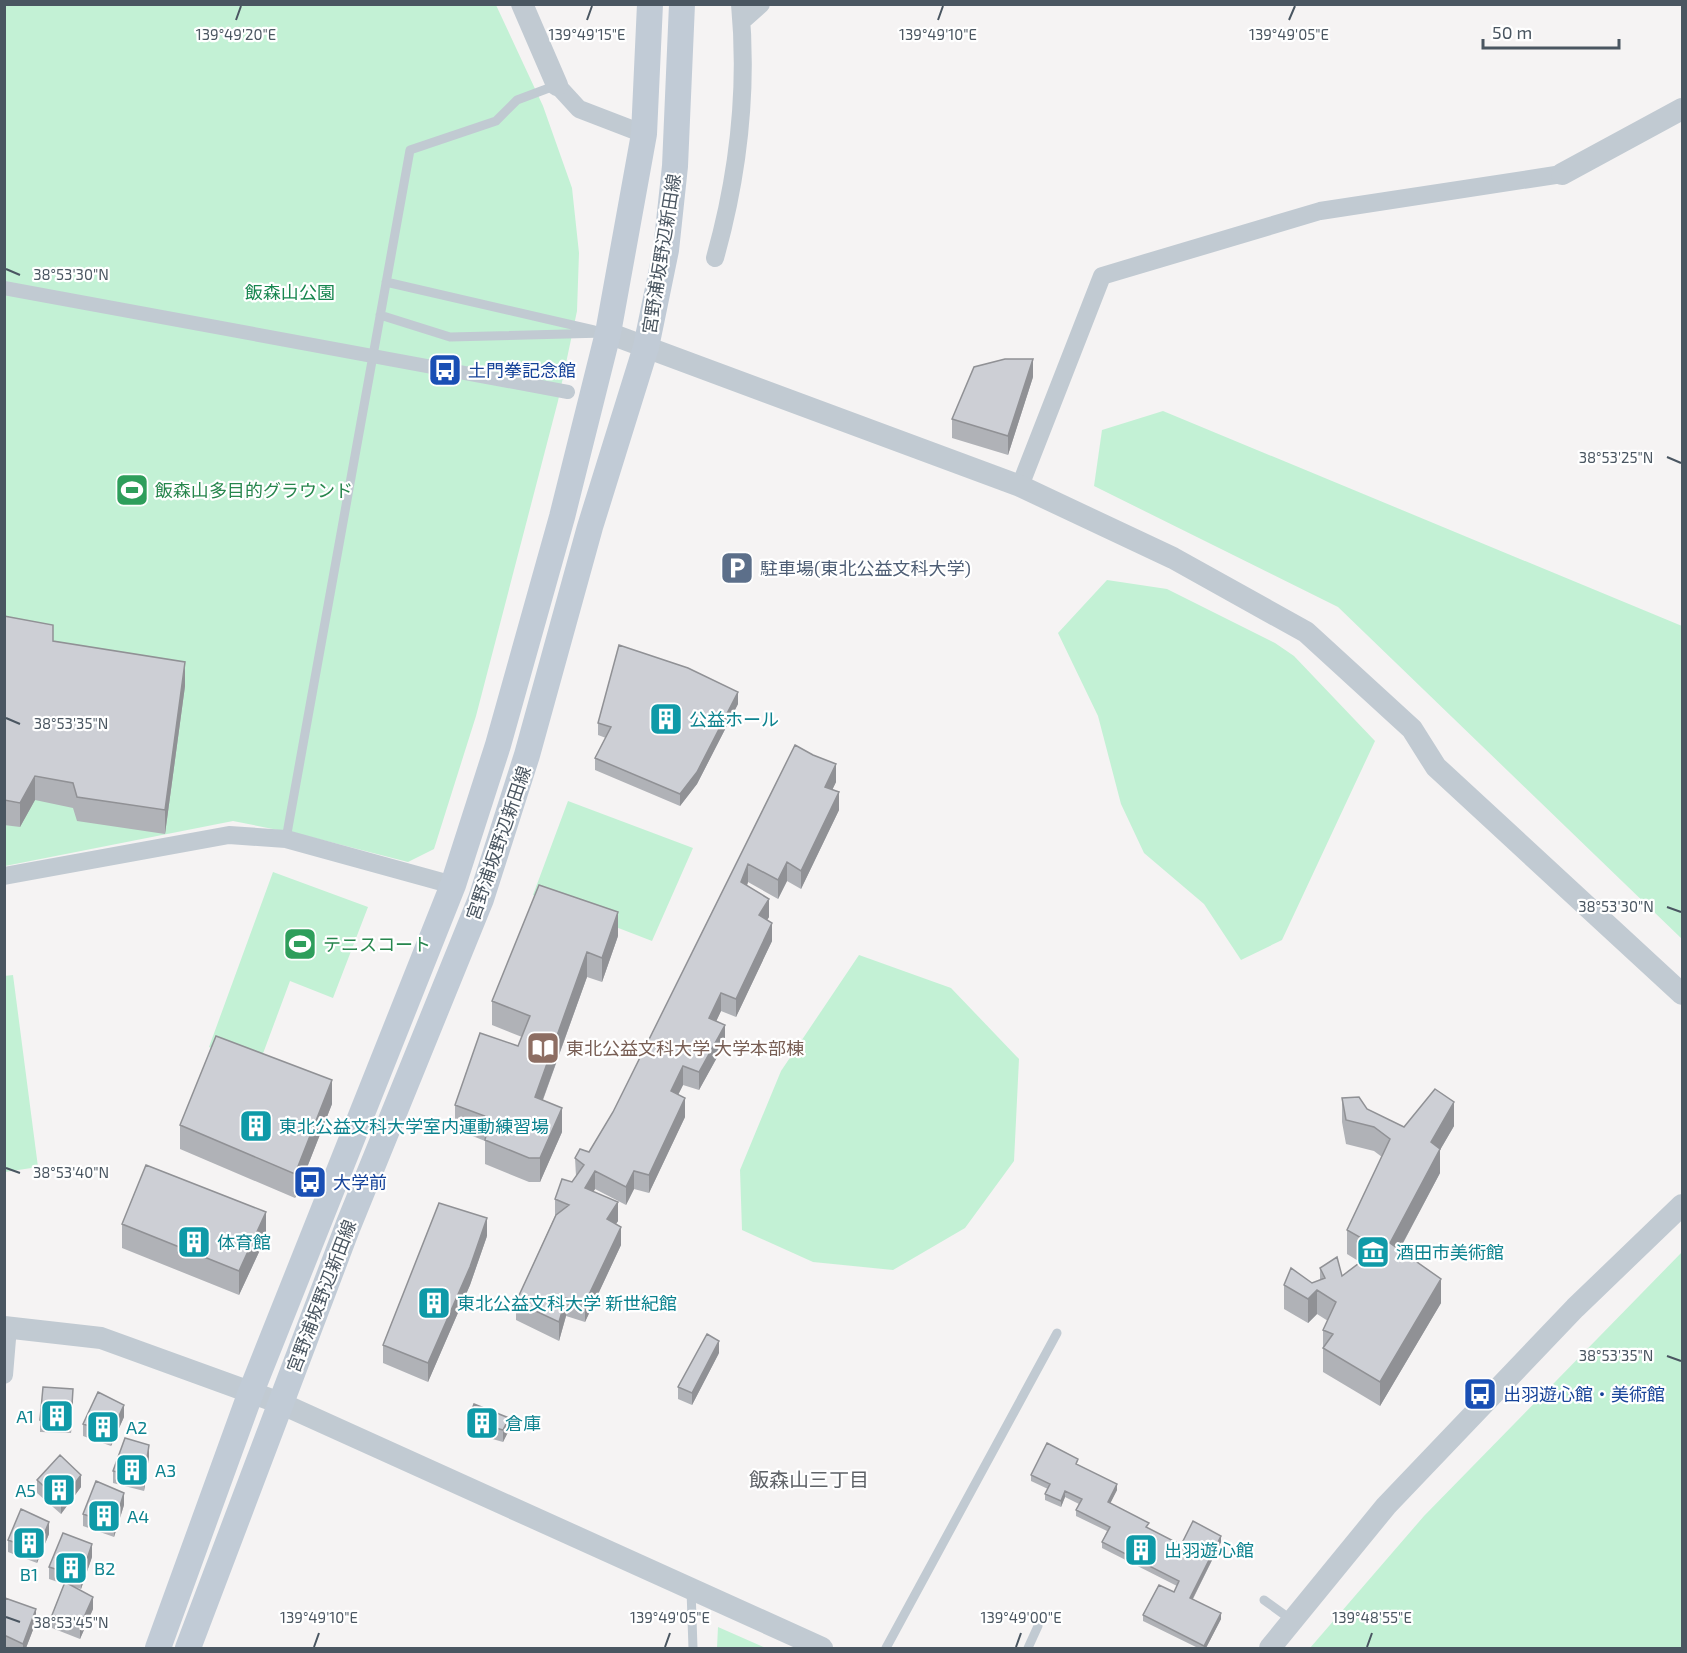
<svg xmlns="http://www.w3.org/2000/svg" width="1687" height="1653" font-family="'Exo 2','Noto Sans JP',sans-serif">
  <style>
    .green { fill: #c3f1d5 }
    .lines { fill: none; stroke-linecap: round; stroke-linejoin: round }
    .service { stroke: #c1cad2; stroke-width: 9 }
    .pedestrian { stroke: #c1cad2; stroke-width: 14 }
    .minor { stroke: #c1cad2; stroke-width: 18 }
    .tertiary { stroke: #c1cad2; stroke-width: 22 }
    .secondary { stroke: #c1cbd6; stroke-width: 26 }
    .wall { fill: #b0b2b7 }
    .shaded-wall { fill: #909195 }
    .building { fill: #cdcfd5; stroke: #909195; stroke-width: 1.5 }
    .ticks { fill: none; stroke: #4a5661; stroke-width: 2 }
    .labels { text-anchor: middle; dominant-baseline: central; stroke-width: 4.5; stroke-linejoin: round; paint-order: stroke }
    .street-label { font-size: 18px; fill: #4a5661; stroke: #fff }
    .park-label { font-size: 18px; fill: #17864f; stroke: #fff }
    .transit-label { font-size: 18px; fill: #164399; stroke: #fff; text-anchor: start }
    .leisure-label { font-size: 18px; fill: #27864d; stroke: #fff; text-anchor: start }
    .service-label { font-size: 18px; fill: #4e5e75; stroke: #fff; text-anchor: start }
    .culture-label { font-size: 18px; fill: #0d838f; stroke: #fff; text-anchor: start }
    .education-label { font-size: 18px; fill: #785e54; stroke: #fff; text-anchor: start }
    .neighbourhood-label { font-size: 20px; fill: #5f6368; stroke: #fff }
    .ticks-label { font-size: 15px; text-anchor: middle; fill: #4a5661; stroke: #fff; stroke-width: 4.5; stroke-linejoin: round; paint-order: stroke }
  </style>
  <rect width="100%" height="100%" fill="#f5f3f3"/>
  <path class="green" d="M4,5h492l47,101 29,82 7,65 -2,58 -19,90 -82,315 -42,133 -26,13 -105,-27 -70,-14 -228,45z
    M1163,411l519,215v313l-344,-332 -244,-121 8,-56z
    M1107,580l60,9 108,54 19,13 81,85 -93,199 -41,20 -37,-56 -60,-51 -23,-49 -23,-88 -40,-83z
    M568,801l125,47 -41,93 -119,-46z
    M273,872l95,35 -35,91 -43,-17 -32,86 -49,-20z
    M859,955l92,33 68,71 -5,102 -49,67 -72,42 -80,-8 -71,-32 -2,-60 41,-99z
    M13,975l25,192 -33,5 -1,-196z
    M1682,1252v396h-372l114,-132z
    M718,1627l48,21h-49z"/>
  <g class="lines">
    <path class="service" d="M386,282l208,48
      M380,315l70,22 155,-4
      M286,839l124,-689 86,-29 21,-21 40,-15
      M691,1590l2,58
      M1264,1600l29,21
      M886,1648l171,-315
      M1028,1648l10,-22"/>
    <path class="pedestrian" d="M4,288l564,104"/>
    <path class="minor" d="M742,21l19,-17
      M557,85l22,24 65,25
      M715,258c23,-82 33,-169 25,-254
      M1020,486l82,-210 218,-65 242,-37
      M4,876l225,-41 57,4 167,46
      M4,1375l4,-48"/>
    <path class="tertiary" d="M522,4l35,81
      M1562,174l120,-65
      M608,333l412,153 153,72 133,74 106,97 24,38 246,227
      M4,1327l97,11 179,65 542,245
      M1270,1648l116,-142 189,-198 107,-103"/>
    <path class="secondary" d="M158,1648l93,-256 202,-507 45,-140 64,-228 46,-184 36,-199 6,-130
      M188,1648l160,-422 133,-327 46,-144 63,-228 56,-180 20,-97 9,-84 7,-162"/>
  </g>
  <path class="wall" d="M1033,377l-25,78 -56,-17v-19z
    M4,616l49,25 132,45 -20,148 -88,-13 -4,-13 -38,-8 -15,27 -16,-2z
    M738,704l-41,80 -17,22 -85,-36v-12l11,-20 -8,-3v-12z
    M795,745l41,37 -4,8 7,20 -38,79 -14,-8 -9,18 -30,-17 -1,4 22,31 -2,3 5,21 -36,76 -15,-6 -5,10 9,22 -26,47 -16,-5 -5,10 7,22 -36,76 -15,-4 -8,16 -31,-16 -2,3 25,29 -2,3 5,21 -36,77 -19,-6 -7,25 -43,-21v-18l39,-86v-17l17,-17 4,-6 -1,-18 14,-6 24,-40z
    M618,936l-16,46 -15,-5 -44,123 19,32 -22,50h-11l-44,-18v-23l-30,-12v-24l63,-59 4,-9 -30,-12v-24z
    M1342,1098l62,29 50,-1 -14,24v23l-40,76 41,54 -61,103 -57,-34v-42l5,-9 -11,-7 -9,9 -24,-14v-24l28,-2 8,-3v-12l22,8 18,-14 -13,-8v-24l35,-73 -8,-6 -28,-7 -4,-22z
    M332,1104l-37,94 -115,-49v-24z
    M122,1224l144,13 -27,58 -117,-47z
    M487,1236l-17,49 -42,97 -45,-19v-18z
    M719,1353l-27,52 -14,-6v-12z
    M73,1401l-2,32 -31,-1v-12z
    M124,1417l-13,29 -28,-10v-12z
    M468,1420l41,10 -6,12 -35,-10z
    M149,1457l-5,34 -31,-8v-12z
    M1078,1465l39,25 -7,13 39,26 32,16 40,-3 -28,57 28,20 -15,29h-8l-55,-27v-6l31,-23 3,-6 -75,-38v-6l5,-11 -31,-15v-6l3,-6 -14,-7 -4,10 -16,-7v-6l3,-5 -17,-8v-6z
    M37,1480l44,7 -20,27 -24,-21z
    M124,1505l-10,32 -31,-11v-12z
    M49,1534l-12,29 -29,-11v-12z
    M92,1557l-11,32 -9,-3 21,23 -13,30 -28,-11v-13l12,-31 -15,-5v-12z
    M4,1601l32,21 -10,26h-22z"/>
  <path class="shaded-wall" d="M1033,359v18l-25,78v-19z
    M185,662v24l-20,148v-24z
    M738,692v12l-41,80 -17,22v-12z
    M836,764v18l-11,23v-18z
    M35,776v24l-15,27v-24z
    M839,792v18l-38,79v-18z
    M787,862v19l-9,18v-19z
    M748,864v18l-7,19v-19z
    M769,899v18l-10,16v-18z
    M618,912v24l-16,46v-24z
    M772,923v18l-36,76v-18z
    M587,952v25l-52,144v-24z
    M721,993v18l-12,26v-19z
    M725,1025v18l-26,47v-18z
    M683,1066v19l-12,24v-18z
    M332,1080v24l-37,94v-24z
    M685,1098v19l-36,76v-18z
    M1454,1102v24l-14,24v23l-50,94v-24l41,-101z
    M562,1108v24l-22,50v-24z
    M595,1171v18l-10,17v-18z
    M634,1171v18l-8,16v-18z
    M618,1202v19l-11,16v-18z
    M266,1212v25l-27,58v-24z
    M487,1218v18l-17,49 -42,97v-19z
    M621,1227v18l-36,77v-19z
    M1441,1279v24l-61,103v-24z
    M1317,1290v24l-9,9v-24z
    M566,1298v18l-7,25v-19z
    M719,1341v12l-27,52v-12z
    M73,1389v12l-2,32v-12z
    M124,1405v12l-13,29v-13z
    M509,1418v12l-6,12v-12z
    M149,1445v12l-5,34v-13z
    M81,1475v12l-20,27v-12z
    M1117,1484v6l-9,18v-6z
    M1065,1491v6l-4,10v-6z
    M124,1493v12l-10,32v-12z
    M49,1522v12l-12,29v-12z
    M1221,1536v6l-31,62v-6z
    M92,1544v13l-11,32v-12z
    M93,1597v12l-13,30v-13z
    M36,1609v13l-10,26h-3v-4z
    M1221,1613v6l-15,29h-2v-2z"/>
  <path class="building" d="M1005,359h28l-25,77 -56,-17 22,-52z
    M4,616l49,9v16l132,21 -20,148 -88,-13 -4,-14 -38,-7 -15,27 -16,-3z
    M619,645l69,23 50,24 -41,80 -17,22 -85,-36 16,-31 -13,-4z
    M795,745l18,10 23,9 -11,23 14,5 -38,79 -14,-9 -9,18 -30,-16 -7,18 28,17 -10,16 13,8 -36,76 -15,-6 -12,25 16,7 -26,47 -16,-6 -12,25 14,7 -36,77 -15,-4 -8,16 -31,-16 -10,17 33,14 -11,17 14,8 -36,76 -19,-5 -7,24 -43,-20 40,-87 13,-10 -14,-6 7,-20 10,3 12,-17 -9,-7 5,-9 9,3 24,-40z
    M539,885l79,27 -16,46 -15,-6 -52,145 27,11 -22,50h-11l-44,-18 5,-22 -35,-13 25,-72 38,13 12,-30 -38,-15z
    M216,1036l116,44 -37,94 -115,-49z
    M1435,1089l19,13 -23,40 9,7 -50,94 51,36 -61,103 -57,-34 10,-14 -10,-4 13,-28 -19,-12 -9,9 -24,-14 7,-17 21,15 13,-5 -5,-10 17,-11 5,19 37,-28 -32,-18 43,-91 -16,-12 -28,-7 -4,-22 17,-1 8,12 37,18z
    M146,1165l120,47 -27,59 -117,-47z
    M439,1203l48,15 -17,49 -42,96 -45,-18z
    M707,1334l12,7 -27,52 -14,-6z
    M43,1387l30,2 -2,32 -31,-1z
    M98,1392l26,13 -13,28 -28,-9z
    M474,1404l35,14 -6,12 -35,-10z
    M125,1438l24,7 -5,33 -31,-7z
    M1047,1443l31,16 -2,5 41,20 -9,18 41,21 -3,4 35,18 12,-24 28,15 -31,62 31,15 -17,33 -61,-31 16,-30 15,7 5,-11 -77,-39 8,-15 -34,-17 6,-11 -17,-8 -4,10 -16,-7 5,-10 -19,-9z
    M60,1455l21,20 -20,27 -24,-22z
    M96,1481l28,12 -10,32 -31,-11z
    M21,1509l28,13 -12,29 -29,-11z
    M63,1533l29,11 -11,33 -32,-10z
    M65,1582l28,15 -13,29 -28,-11z
    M5,1598l31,11 -13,35 -19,-9v-34z"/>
  <path class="ticks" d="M236,20l5,-14M587,20l5,-14M938,20l5,-14M1289,20l6,-14M6,269l14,6M1667,457l14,6M6,718l14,6M1667,907l14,5M6,1168l14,5M1667,1356l14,5M6,1617l14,5M314,1647l5,-14M665,1647l5,-14M1016,1647l5,-14M1367,1647l5,-14"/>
  <defs>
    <symbol id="bus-square" viewBox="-11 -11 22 22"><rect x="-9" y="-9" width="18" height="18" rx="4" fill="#1a4fb4" stroke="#fff"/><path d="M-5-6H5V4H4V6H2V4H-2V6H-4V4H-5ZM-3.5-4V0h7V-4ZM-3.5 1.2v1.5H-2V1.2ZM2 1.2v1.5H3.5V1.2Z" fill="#fff"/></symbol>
    <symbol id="stadium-square" viewBox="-11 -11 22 22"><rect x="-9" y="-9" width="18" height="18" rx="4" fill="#2e9e5b" stroke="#fff"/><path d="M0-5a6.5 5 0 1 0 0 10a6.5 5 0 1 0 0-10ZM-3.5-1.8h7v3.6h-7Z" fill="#fff"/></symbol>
    <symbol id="parking-square" viewBox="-11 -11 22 22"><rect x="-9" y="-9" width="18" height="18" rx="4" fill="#5c6f8a" stroke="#fff"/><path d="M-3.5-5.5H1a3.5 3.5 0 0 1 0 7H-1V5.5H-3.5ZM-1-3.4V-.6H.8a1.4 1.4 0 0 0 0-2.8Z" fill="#fff"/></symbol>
    <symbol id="building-square" viewBox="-11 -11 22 22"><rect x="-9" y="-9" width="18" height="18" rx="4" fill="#0f9aa8" stroke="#fff"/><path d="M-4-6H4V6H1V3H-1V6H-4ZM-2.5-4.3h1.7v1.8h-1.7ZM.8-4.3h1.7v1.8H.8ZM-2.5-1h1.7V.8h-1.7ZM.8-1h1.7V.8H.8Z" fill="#fff"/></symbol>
    <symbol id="library-square" viewBox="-11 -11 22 22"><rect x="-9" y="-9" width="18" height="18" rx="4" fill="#8d6e63" stroke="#fff"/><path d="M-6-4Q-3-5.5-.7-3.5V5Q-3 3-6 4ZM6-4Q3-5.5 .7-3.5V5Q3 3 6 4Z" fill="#fff"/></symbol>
    <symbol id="museum-square" viewBox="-11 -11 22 22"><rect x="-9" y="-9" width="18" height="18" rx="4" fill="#0f9aa8" stroke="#fff"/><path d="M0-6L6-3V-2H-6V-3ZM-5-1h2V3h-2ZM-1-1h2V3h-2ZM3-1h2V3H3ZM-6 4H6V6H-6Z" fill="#fff"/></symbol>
  </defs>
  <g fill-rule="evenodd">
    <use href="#bus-square" x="426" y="351" width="38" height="38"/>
    <use href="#stadium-square" x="113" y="471" width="38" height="38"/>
    <use href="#parking-square" x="718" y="549" width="38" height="38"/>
    <use href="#building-square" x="647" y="700" width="38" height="38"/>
    <use href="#stadium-square" x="281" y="925" width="38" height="38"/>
    <use href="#library-square" x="524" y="1029" width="38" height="38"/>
    <use href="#building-square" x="237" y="1107" width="38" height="38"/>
    <use href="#bus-square" x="291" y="1163" width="38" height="38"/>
    <use href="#building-square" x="175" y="1223" width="38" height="38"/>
    <use href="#museum-square" x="1354" y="1233" width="38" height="38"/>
    <use href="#building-square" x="415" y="1284" width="38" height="38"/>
    <use href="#bus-square" x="1461" y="1375" width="38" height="38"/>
    <use href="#building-square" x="38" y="1397" width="38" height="38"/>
    <use href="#building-square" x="463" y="1404" width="38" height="38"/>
    <use href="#building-square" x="84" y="1408" width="38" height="38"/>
    <use href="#building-square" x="113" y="1451" width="38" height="38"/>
    <use href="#building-square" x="40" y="1471" width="38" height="38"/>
    <use href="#building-square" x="85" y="1497" width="38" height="38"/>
    <use href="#building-square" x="10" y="1524" width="38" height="38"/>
    <use href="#building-square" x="1122" y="1531" width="38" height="38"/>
    <use href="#building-square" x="52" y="1549" width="38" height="38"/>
  </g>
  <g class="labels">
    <g class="street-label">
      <text transform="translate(661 254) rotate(-81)">宮野浦坂野辺新田線</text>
      <text transform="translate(498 843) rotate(-71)">宮野浦坂野辺新田線</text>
      <text transform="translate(321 1296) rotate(-69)">宮野浦坂野辺新田線</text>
    </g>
    <g class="park-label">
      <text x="290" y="292">飯森山公園</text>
    </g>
    <g class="transit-label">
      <text x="468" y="370">土門拳記念館</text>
      <text x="333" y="1182">大学前</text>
      <text x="1503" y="1394">出羽遊心館・美術館</text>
    </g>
    <g class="leisure-label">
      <text x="155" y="490">飯森山多目的グラウンド</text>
      <text x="323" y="944">テニスコート</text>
    </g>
    <g class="service-label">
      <text x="760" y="568">駐車場(東北公益文科大学)</text>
    </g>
    <g class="culture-label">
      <text x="689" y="719">公益ホール</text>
      <text x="279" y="1126">東北公益文科大学室内運動練習場</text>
      <text x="217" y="1242">体育館</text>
      <text x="1396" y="1252">酒田市美術館</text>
      <text x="457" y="1303">東北公益文科大学 新世紀館</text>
      <text x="34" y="1416" text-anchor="end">A1</text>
      <text x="505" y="1423">倉庫</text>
      <text x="126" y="1427">A2</text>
      <text x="155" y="1470">A3</text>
      <text x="36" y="1490" text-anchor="end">A5</text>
      <text x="127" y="1516">A4</text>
      <text x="1164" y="1550">出羽遊心館</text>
      <text x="94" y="1568">B2</text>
      <text x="29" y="1574" text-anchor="middle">B1</text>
    </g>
    <g class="education-label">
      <text x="566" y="1048">東北公益文科大学 大学本部棟</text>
    </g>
    <g class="neighbourhood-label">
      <text x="809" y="1479">飯森山三丁目</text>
    </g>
  </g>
  <g class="ticks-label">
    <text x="236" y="40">139°49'20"E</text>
    <text x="587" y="40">139°49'15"E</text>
    <text x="938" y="40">139°49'10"E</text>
    <text x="1289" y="40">139°49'05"E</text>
    <text x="71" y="280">38°53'30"N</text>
    <text x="1616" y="463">38°53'25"N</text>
    <text x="71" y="729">38°53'35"N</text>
    <text x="1616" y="912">38°53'30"N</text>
    <text x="71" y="1178">38°53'40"N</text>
    <text x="1616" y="1361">38°53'35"N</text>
    <text x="319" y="1623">139°49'10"E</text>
    <text x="670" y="1623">139°49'05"E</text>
    <text x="1021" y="1623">139°49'00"E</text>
    <text x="1372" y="1623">139°48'55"E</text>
    <text x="71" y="1628">38°53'45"N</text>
  </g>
  <rect width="1687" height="1653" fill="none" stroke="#4a5661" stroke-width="12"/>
  <path d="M1483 39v9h136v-9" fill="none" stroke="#4a5661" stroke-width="3"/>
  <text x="1492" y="39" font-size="18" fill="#4a5661" stroke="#ffffff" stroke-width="4.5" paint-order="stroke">50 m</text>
</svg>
